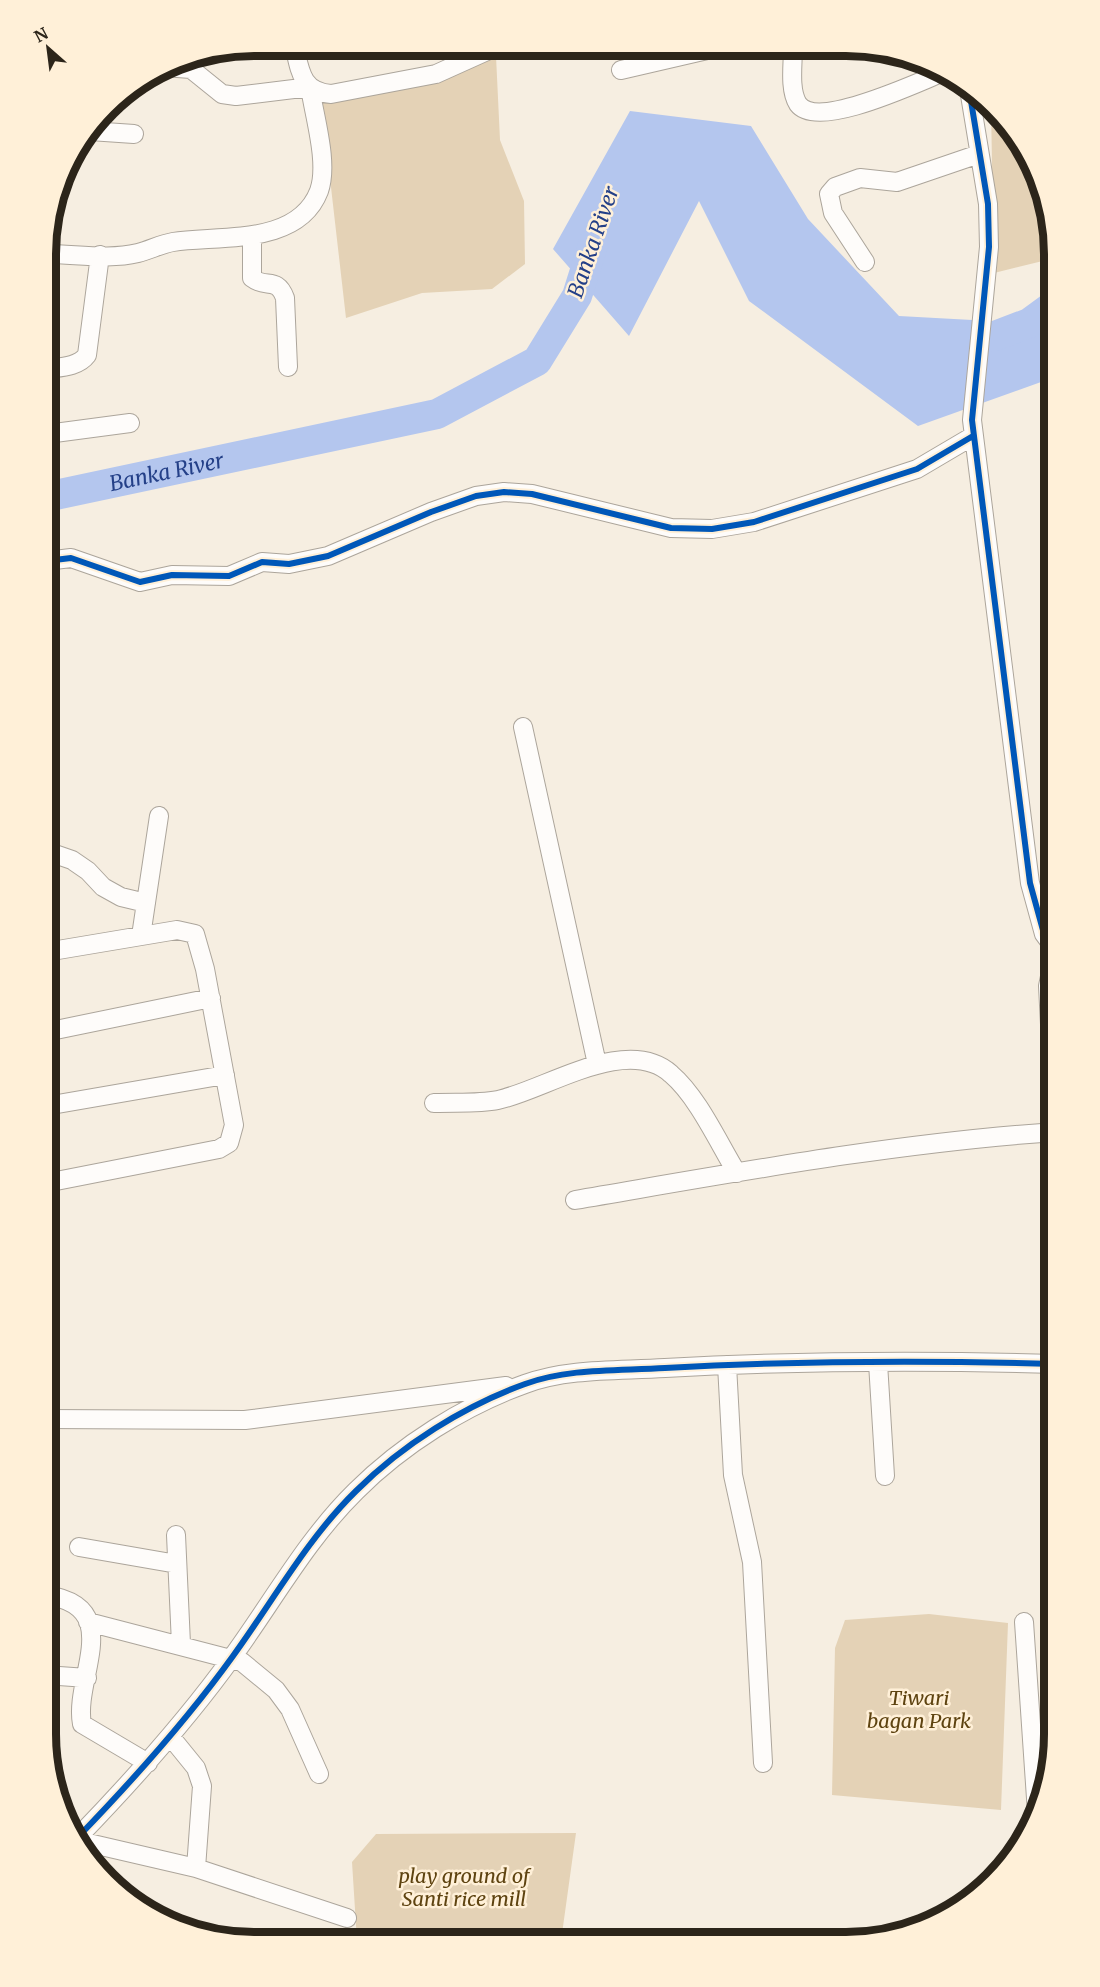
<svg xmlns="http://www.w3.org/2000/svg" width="1100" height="1987" font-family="Merriweather,serif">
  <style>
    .green { fill: #e4d2b6 }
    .water { fill: #b4c6ee }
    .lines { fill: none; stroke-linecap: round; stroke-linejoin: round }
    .river { stroke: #b4c6ee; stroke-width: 30 }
    .minor-casing { stroke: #aca59b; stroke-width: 20 }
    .minor { stroke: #fefcfa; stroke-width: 18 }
    .cycleway-casing { stroke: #fff0d8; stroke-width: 10 }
    .cycleway { stroke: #0057b8; stroke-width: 6 }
    .labels { text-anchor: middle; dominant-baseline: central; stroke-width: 5; stroke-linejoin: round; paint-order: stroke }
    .park-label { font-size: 20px; font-style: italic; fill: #5e4310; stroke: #fff0d8 }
    .water-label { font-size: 21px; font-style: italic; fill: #244088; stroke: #fff0d8 }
    .rim { fill: none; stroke: #2c251a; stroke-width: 8 }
  </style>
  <rect width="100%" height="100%" fill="#f6eee1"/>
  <path class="green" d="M496,56l4,84 24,61 1,63 -33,25 -70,4 -76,25 -25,-218z
    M991,108l53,78 11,67v5l-61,15z
    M929,1614l79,9 -7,187 -169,-15 3,-147 10,-28z
    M576,1833l-15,108h-204l-5,-79 24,-28z"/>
  <path class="water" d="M630,111l121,15 57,93 91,97 130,7 26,-19v73l-137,49 -169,-125 -50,-100 -70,135 -76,-87z"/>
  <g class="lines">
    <g class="river">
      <path d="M992,337l37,-14 26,-19"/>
      <path id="s1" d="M46,497l391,-83 100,-53 40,-65 17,-54"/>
    </g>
    <defs>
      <path id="minor" d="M294,45c6,25 7,47 37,49l105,-20 60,-27
        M793,48c0,16 -4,42 5,56 19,26 116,-20 141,-30
        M621,70l95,-22
        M969,89l19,115 1,43 -17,173 58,463 14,51 11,15
        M90,131l44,3
        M252,235v43c14,11 25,-2 33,20l3,69
        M47,252l2,-33
        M47,254c29,0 62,6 91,-1 12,-3 23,-9 35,-11 47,-7 125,4 146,-51 10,-28 -5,-75 -9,-104l-74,9 -14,-2 -31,-25 -27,-2
        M865,262l-32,-49 -4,-19 6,-7 25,-9 37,4 82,-28
        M47,369c14,-2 31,-2 40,-14l13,-100
        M47,434l83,-11
        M46,561l25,-3 69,24 32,-7 57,1 33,-14 27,2 39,-8 103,-44 45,-16 28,-4 28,2 139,34 41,1 42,-7 163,-53 56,-33
        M523,727l74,337
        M46,851l26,9 16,11 15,16 18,10 25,6
        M141,936l18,-120
        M46,1032l165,-34
        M434,1103c21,-1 44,1 64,-3 47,-10 129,-66 173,-26 27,23 47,68 66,99
        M46,1106l179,-31
        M1055,1120l-7,-134 7,-33
        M46,1183l173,-34 10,-6 5,-18 -29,-156 -10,-35 -18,-4 -131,22
        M575,1200c159,-27 318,-57 480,-68
        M878,1363l7,113
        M1052,1363l3,-30
        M727,1365l6,110 19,87 11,201
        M45,1419l200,1 261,-34
        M176,1535l5,109
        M79,1547l98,17
        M45,1595c82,11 28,83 37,129l66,39
        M88,1622l154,40 34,28 14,19 29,65
        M1024,1622l13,191
        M45,1675l42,3
        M170,1736l26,32 6,18 -6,82
        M79,1836c55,-57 108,-116 154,-180 40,-55 74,-117 123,-165 46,-46 108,-85 169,-107 43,-16 94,-13 140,-16 129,-7 260,-8 390,-4
        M84,1842l112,26 151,50"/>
    </defs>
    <use href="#minor" class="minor-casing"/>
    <use href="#minor" class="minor"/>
    <defs>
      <path id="cycleway" d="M969,89l19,115 1,43 -17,173 58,463 14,51 11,15
        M46,561l25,-3 69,24 32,-7 57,1 33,-14 27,2 39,-8 103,-44 45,-16 28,-4 28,2 139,34 41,1 42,-7 163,-53 56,-33
        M79,1836c55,-57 108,-116 154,-180 40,-55 74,-117 123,-165 46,-46 108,-85 169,-107 43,-16 94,-13 140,-16 129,-7 260,-8 390,-4"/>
    </defs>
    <use href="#cycleway" class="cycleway-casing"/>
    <use href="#cycleway" class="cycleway"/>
  </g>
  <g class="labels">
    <g class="park-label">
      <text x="919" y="1697">Tiwari<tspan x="919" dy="23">bagan Park</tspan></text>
      <text x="464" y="1875">play ground of<tspan x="464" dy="23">Santi rice mill</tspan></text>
    </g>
    <g class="water-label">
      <text transform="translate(593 242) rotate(-71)">Banka River</text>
      <text stroke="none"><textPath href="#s1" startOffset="123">Banka River</textPath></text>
    </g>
  </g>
  <path d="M0 0H1100V1987H0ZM254 56H846A198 198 0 0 1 1044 254V1734A198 198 0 0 1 846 1932H254A198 198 0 0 1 56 1734V254A198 198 0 0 1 254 56Z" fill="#fff0d8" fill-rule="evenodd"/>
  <path class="rim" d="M254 56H846A198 198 0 0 1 1044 254V1734A198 198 0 0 1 846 1932H254A198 198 0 0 1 56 1734V254A198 198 0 0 1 254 56Z"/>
  <g transform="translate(48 48) rotate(332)" stroke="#fff0d8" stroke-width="4.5" paint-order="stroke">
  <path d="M0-4.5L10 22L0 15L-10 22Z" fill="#2c251a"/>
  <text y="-9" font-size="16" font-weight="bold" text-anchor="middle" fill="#2c251a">N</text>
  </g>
</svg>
